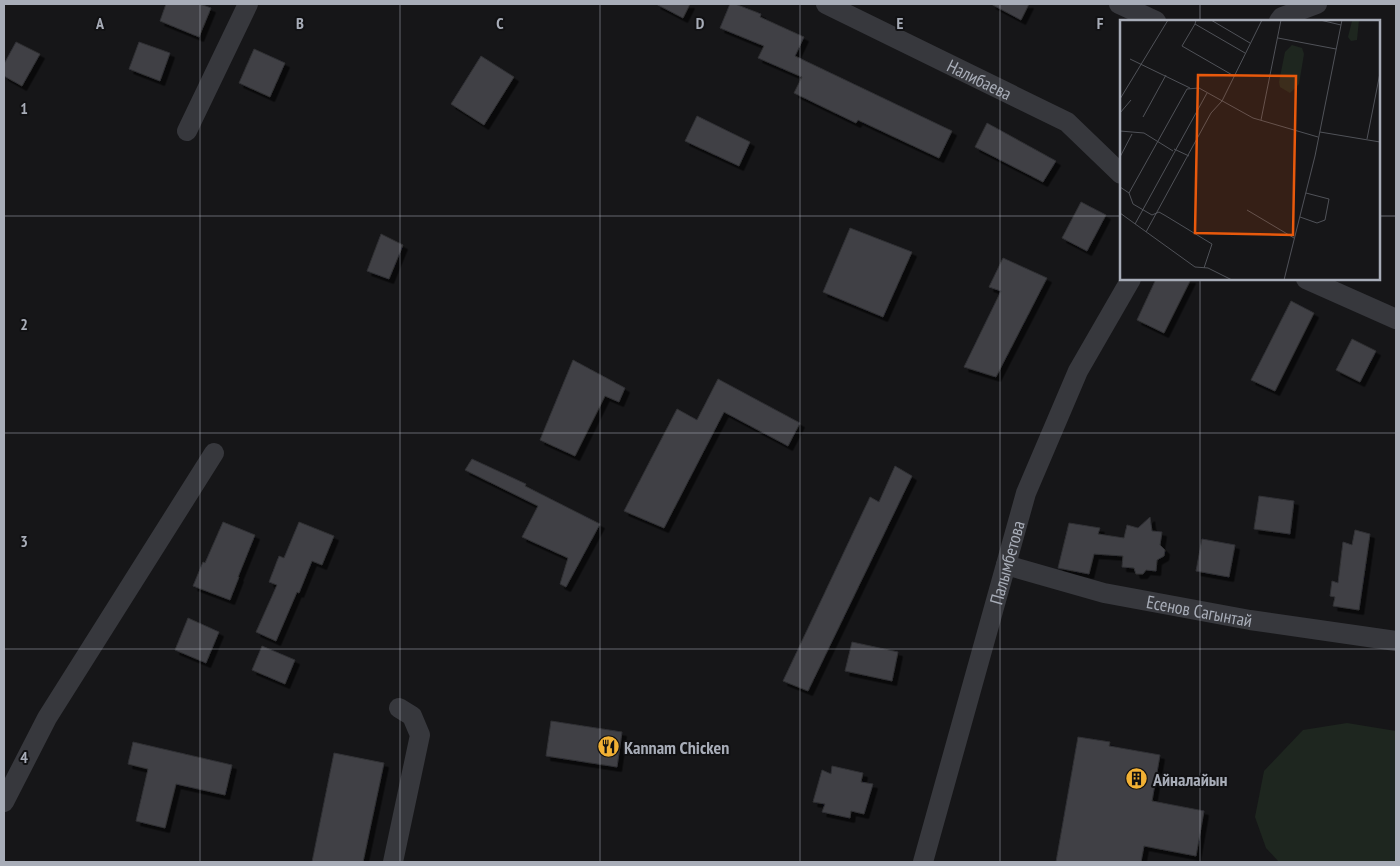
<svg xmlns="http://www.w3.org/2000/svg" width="1400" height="866" font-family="'PT Sans Narrow',sans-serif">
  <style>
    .pitch { fill: #1e261f }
    .building { fill: #404145; stroke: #303034; filter: url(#shadow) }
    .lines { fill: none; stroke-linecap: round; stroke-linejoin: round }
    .minor { stroke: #37383d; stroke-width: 20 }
    .grid { fill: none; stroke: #a8adb8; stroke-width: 1; stroke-opacity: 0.55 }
    .labels { text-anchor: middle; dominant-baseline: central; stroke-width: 4; stroke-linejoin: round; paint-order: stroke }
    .street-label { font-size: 18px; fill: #a8adb8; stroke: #111113 }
    .poi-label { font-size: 18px; font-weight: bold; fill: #a8adb8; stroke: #111113; text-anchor: start }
    .inset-road { fill: none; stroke: #505258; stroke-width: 1 }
    .view { fill: #e8590c; fill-opacity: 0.15; stroke: #e8590c; stroke-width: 2.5 }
    .inset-edge { fill: none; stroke: #a8adb8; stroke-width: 2.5 }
    .grid-label { font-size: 16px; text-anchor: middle; font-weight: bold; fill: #a8adb8; stroke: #111113; stroke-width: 4; stroke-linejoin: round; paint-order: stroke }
  </style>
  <defs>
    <filter id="shadow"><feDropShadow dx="4.5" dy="4.5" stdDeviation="0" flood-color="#0009"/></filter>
  </defs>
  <rect width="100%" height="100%" fill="#161618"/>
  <path class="pitch" d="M1347,723l49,8v131h-117l-13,-14 -11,-31 9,-46 39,-41z"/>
  <path class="building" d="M166,4h34l11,4 -12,29 -39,-16z
    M656,4h34l-7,14z
    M730,4h5l26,10 -1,3 44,20 -9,19 157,75 -13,27 -81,-38 -2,3 -62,-30 8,-16 -44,-19 6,-12 -44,-18z
    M991,4h38l-8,16z
    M16,42l24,12 -18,32 -18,-10v-12z
    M139,42l31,11 -10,28 -31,-12z
    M254,49l31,14 -15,34 -31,-14z
    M481,56l33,21 -30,48 -33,-21z
    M697,116l53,26 -11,24 -54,-25z
    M987,123l69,38 -13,21 -68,-35z
    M1081,202l25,13 -19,36 -25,-13z
    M850,228l62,24 -29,65 -60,-25z
    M381,234l22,11 -14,34 -22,-8z
    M1003,258l44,20 -51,99 -32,-10 37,-76 -12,-4z
    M1156,279h35l-27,54 -27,-13z
    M1291,301l23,12 -39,78 -24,-11z
    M1352,339l24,12 -16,31 -24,-12z
    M573,360l52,28 -6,14 -14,-6 -30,60 -35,-16z
    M718,379l82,44 -12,23 -64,-34 -60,116 -40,-17 53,-102 20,11z
    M472,459l54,25 -1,2 75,38 -34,63 -6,-3 8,-26 -46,-21 16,-31 -73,-36z
    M895,466l17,10 -104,215 -25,-10 87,-184 9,5z
    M1259,496l35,5 -4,33 -36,-5z
    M1150,517l2,14 10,1 -2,13 5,5 -1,6 -7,4 -1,11 -10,-1 -3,4h-7l-2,-6 -12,-1 1,-11 -29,-2 -5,20 -31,-6 11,-45 31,5 -2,6 26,4 3,-13 11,3z
    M223,522l32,13 -17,42h1l-9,23 -37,-14 10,-24 2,1z
    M299,522l35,14 -12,29 -10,-4 -13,32 -2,-1 -21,49 -20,-9 21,-47 -8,-3 10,-26 5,2z
    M1355,530l15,4 -11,76 -26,-4 2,-9 -5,-1 2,-15 6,2 5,-41 9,3z
    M1202,539l33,6 -6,32 -33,-6z
    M188,618l31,14 -13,31 -31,-13z
    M852,642l46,10 -6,29 -47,-10z
    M262,646l33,14 -10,24 -33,-14z
    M551,721l71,11 -5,35 -71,-11z
    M1078,737l32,5 -1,4 51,9 -8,46 52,10 -8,45 -52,-10 -3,16h-85z
    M133,742l99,23 -7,30 -49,-11 -11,44 -29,-7 12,-52 -20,-5z
    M334,753l50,10 -21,99h-51z
    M832,766l31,7 -2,9 12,2 -9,30 -13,-3 -1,7 -28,-6 3,-8 -12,-2 9,-32 9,4z"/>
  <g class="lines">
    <g class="minor">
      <path id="s1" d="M826,4l241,118 54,52"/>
      <path d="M1119,4l37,17"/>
      <path d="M1279,21l3,-4 35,-13"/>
      <path d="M187,131l61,-127"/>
      <path d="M1306,279l90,40"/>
      <path id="s2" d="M1006,565l98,28 146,27 146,21"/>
      <path d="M4,802l43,-84 167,-265"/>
      <path d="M393,862l27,-127 -8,-19 -13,-8"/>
      <path id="s3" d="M923,862l103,-369 52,-122 53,-92"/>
    </g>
  </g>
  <path class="grid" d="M200,4v858M400,4v858M600,4v858M800,4v858M1000,4v858M1200,4v17M4,216h1117M1379,216h17M1200,279v583M4,433h1392M4,649h1392"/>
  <defs>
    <symbol id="restaurant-disc" viewBox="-11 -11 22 22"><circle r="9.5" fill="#f2b134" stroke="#111113"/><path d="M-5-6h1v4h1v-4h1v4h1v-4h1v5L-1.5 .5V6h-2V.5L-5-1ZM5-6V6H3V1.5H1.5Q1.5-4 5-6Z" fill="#111"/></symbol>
    <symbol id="building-disc" viewBox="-11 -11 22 22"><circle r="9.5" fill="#f2b134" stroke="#111113"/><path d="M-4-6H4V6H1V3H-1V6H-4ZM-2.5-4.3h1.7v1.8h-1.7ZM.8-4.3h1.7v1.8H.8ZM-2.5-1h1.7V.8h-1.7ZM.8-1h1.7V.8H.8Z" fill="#111"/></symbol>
  </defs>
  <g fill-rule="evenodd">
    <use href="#restaurant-disc" x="596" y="734" width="25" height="25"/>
    <use href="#building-disc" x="1124" y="766" width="25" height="25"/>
  </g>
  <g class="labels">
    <g class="street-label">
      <text stroke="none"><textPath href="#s1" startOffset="171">Налибаева</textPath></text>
      <text stroke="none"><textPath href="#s3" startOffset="311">Палымбетова</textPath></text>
      <text stroke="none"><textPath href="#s2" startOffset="199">Есенов Сагынтай</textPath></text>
    </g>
    <g class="poi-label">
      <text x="624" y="747">Kannam Chicken</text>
      <text x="1153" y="779">Айналайын</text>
    </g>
  </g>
  <g transform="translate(1120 20)">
    <rect width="260" height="260" fill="#161618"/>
    <path d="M239,0l-2,20 -6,1 -3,-4 4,-16zM172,25l10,3 2,6 -5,30 -9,9 -10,-6 -1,-5 6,-30z" fill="#1e261f"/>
    <path class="inset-road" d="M76,0l-1,4 50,29M91,0l39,23M200,0l21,5M75,4l-13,22 52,30M158,18l58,11M10,39l60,29M0,79l48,-79M0,93l11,-13M23,97l23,-42M141,100l20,-100M0,111l24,2 29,18M200,112l60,10M247,119l13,-66M54,129l15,7M0,137l12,-23M0,167l9,6 4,11 19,11 7,-3 7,4 46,28 -8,24M9,173l58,-104 12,-1 54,30 65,19M127,190l47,28M0,193l75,54 13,1 24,12M180,197l17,6 8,-3 4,-21 -23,-6M15,204l72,-131M26,212l65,-119 11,-12 40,-81M164,260l31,-124 27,-136"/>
    <path class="view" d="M78,55l98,1 -3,159 -98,-2z"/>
    <rect width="260" height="260" class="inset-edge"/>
  </g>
  <g class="grid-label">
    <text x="100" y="29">A</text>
    <text x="300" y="29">B</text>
    <text x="500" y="29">C</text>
    <text x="700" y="29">D</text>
    <text x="900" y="29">E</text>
    <text x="1100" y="29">F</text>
    <text x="24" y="114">1</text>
    <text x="24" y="330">2</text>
    <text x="24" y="547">3</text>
    <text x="24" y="763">4</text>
  </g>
  <rect width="1400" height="866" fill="none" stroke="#a8adb8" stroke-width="10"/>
</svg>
